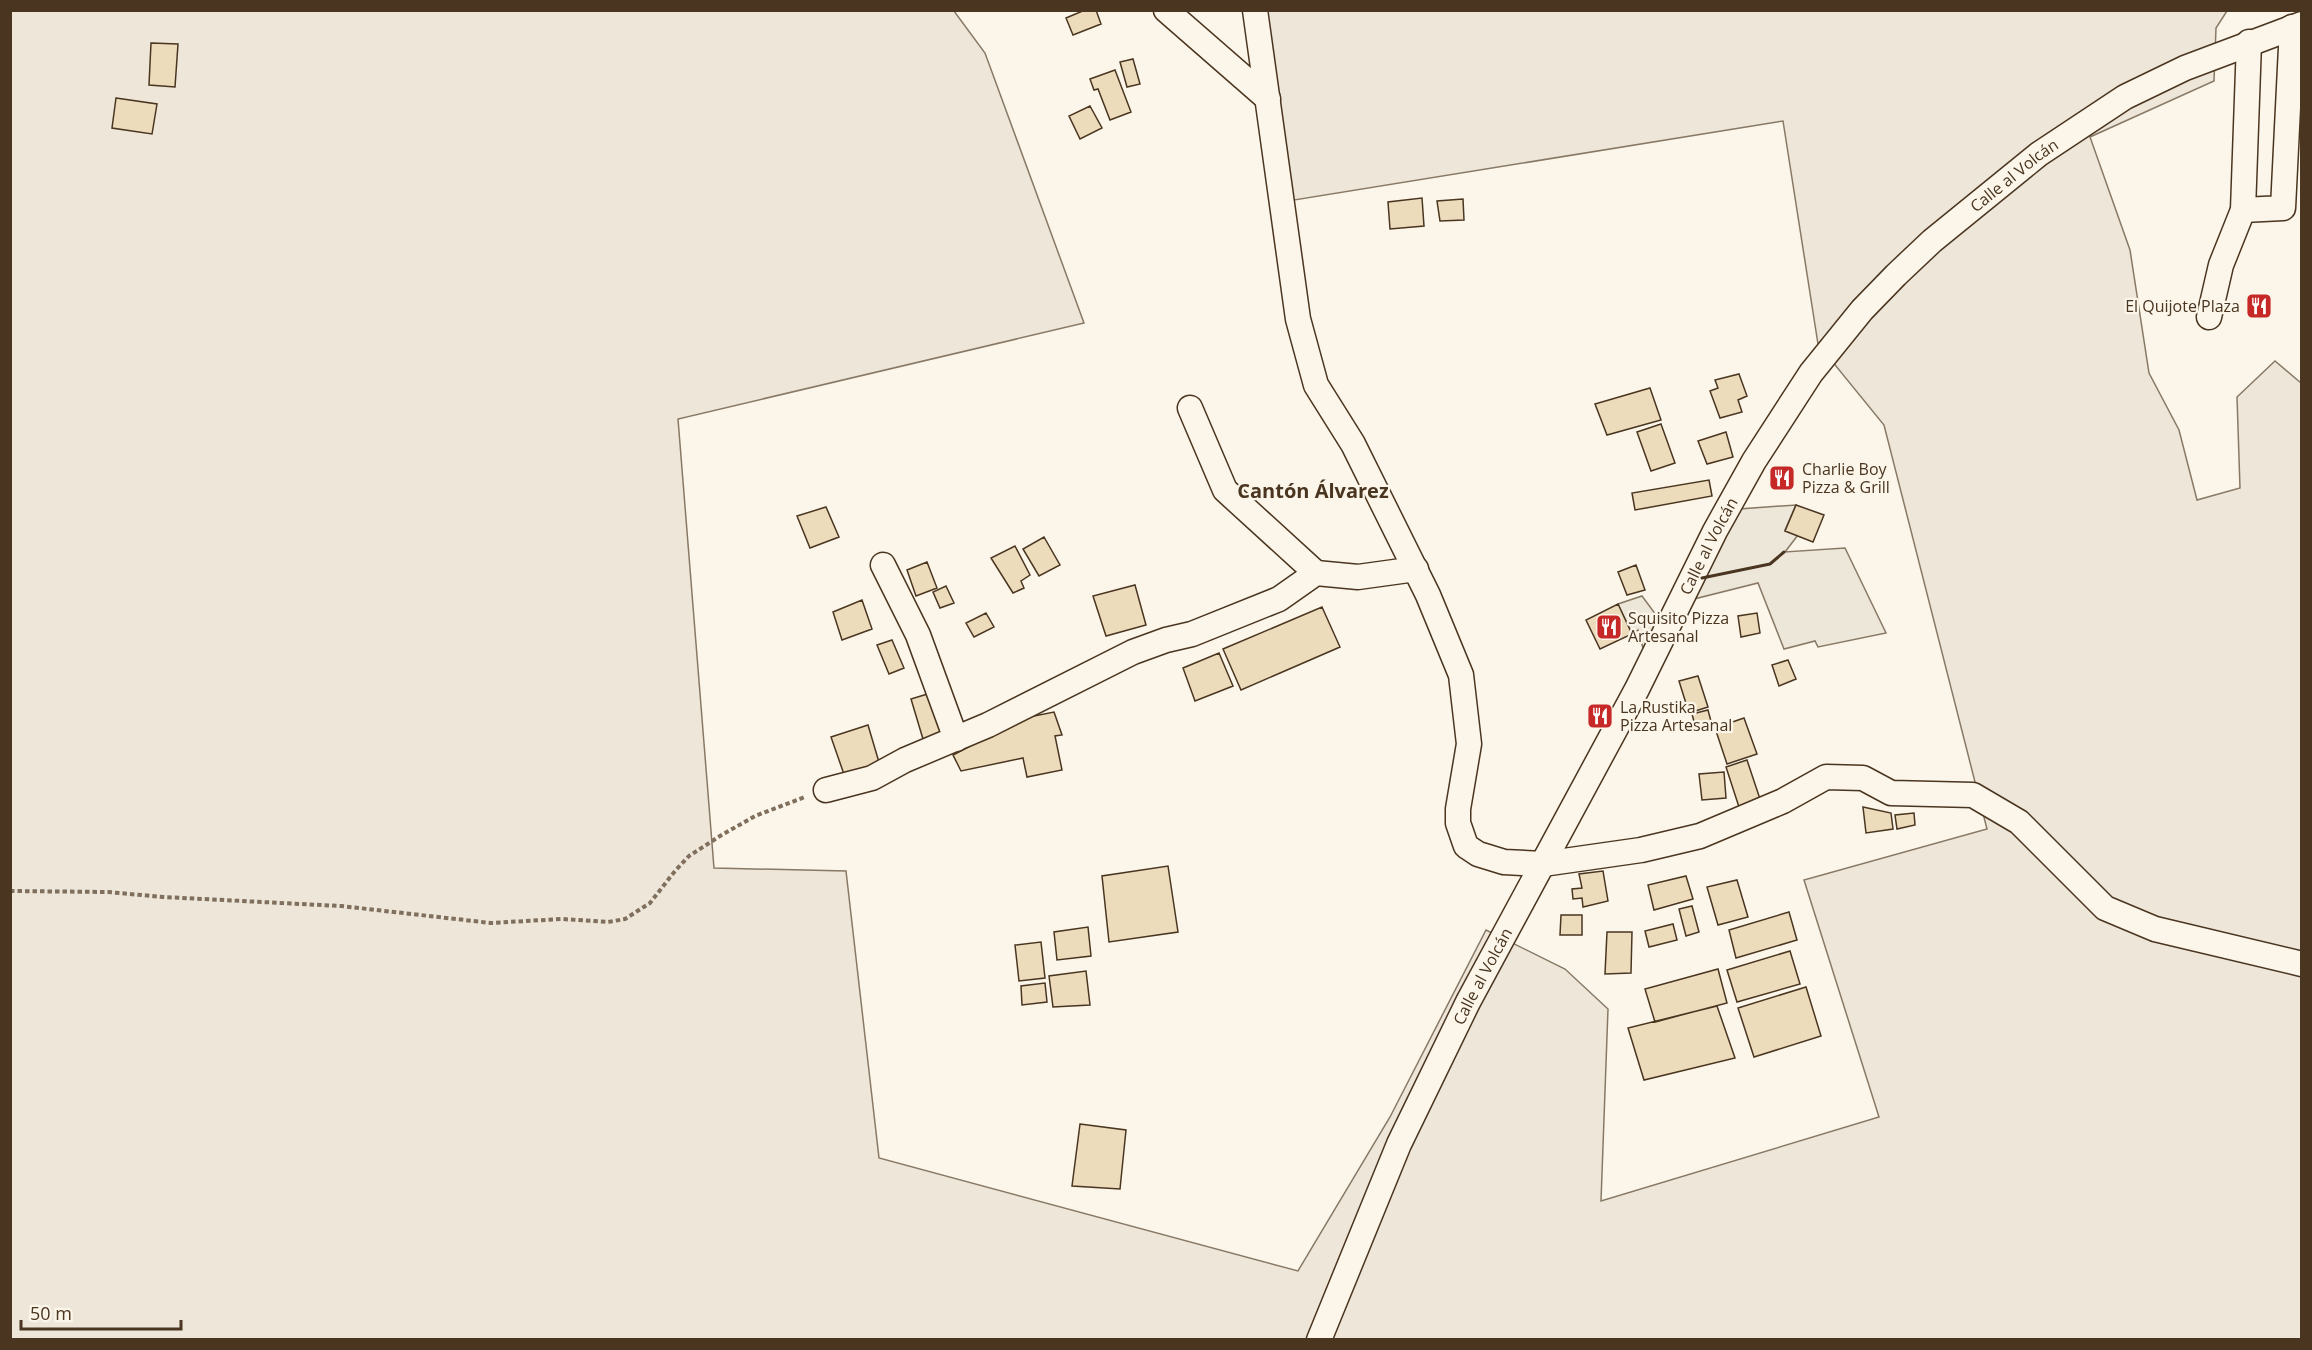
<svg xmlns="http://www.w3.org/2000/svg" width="2312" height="1350" font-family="'Open Sans',sans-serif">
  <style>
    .green { fill: #ede6d9; stroke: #887966; stroke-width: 1.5 }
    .parking { fill: #ede7d9; stroke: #887966; stroke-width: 1.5 }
    .building { fill: #ecdcbc; stroke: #4a3520; stroke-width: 1.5 }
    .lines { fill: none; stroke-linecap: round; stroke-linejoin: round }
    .minor-casing { stroke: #4a3520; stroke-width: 27 }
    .path { stroke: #7f6f5c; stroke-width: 4; stroke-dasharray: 4.5 3; stroke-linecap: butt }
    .minor { stroke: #fbf6e9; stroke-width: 24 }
    .wall { stroke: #4a3520; stroke-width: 3 }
    .labels { text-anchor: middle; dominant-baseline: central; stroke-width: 4.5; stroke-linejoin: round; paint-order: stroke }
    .street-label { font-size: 16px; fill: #4a3520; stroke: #fbf6e9 }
    .poi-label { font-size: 16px; fill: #4a3520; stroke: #fbf6e9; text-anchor: start }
    .quarter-label { font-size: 20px; font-weight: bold; fill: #4a3520; stroke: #fbf6e9 }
  </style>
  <rect width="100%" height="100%" fill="#fbf6e9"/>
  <path class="green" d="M10,11h944l31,42 99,270 -406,96 36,449 132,3 33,287 419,113 92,-154 96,-187 79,39 43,40 -7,192 278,-84 -75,-237 183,-51 -103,-404 -66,-81 -35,-223 -501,81 -36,-191h981l-11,17 -2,53 -124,56 40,113 19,123 30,57 18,70 43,-12 -3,-91 38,-36 26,22v956h-2290z"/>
  <path class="parking" d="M1796,505l-11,25 13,5 -13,17 60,-4 41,85 -68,14 -3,-6 -31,8 -26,-66 -68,17 49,-91z
    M1642,596l23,31 -14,29 -8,-8 -5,-18 -6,4 -14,-30z"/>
  <path class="building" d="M1085,10h11l5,14 -28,11 -7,-17z
    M151,43l27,1 -3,43 -26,-2z
    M1133,59l7,25 -13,3 -7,-25z
    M1115,70l16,42 -21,8 -12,-31 -4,1 -4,-11z
    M116,98l41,6 -5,30 -40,-6z
    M1090,106l12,22 -22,11 -11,-23z
    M1422,198l2,28 -34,3 -2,-27z
    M1463,199l1,21 -24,1 -3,-20z
    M1739,374l8,22 -9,4 4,12 -22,6 -10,-27 8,-3 -3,-8z
    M1650,388l11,32 -54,15 -12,-31z
    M1661,424l14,39 -24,8 -14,-39z
    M1726,432l7,25 -26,7 -9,-23z
    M1709,480l3,16 -77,14 -3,-17z
    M1796,505l28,10 -11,27 -28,-11z
    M826,507l13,30 -29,11 -13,-32z
    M1044,537l16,28 -21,11 -16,-27z
    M1015,546l15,29 -9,6 3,7 -11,5 -22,-35z
    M927,562l10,26 -21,8 -9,-26z
    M1636,565l9,25 -18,5 -9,-23z
    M1135,585l11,40 -40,11 -13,-40z
    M946,586l8,17 -14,5 -7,-16z
    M862,600l10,29 -30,11 -9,-28z
    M1618,604l14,30 -32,15 -14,-29z
    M1322,607l18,40 -99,43 -18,-41z
    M986,613l8,14 -20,10 -8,-14z
    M1757,613l3,20 -19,4 -3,-21z
    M892,640l12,28 -15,6 -12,-29z
    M1219,653l14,33 -38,15 -12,-33z
    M1788,660l8,19 -17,7 -7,-21z
    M1698,676l10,31 -19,6 -10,-32z
    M934,692l13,41 -24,6 -12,-40z
    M1708,710l4,15 -16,4 -4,-15z
    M1054,712l8,23 -7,1 7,34 -35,7 -4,-19 -62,13 -8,-16 71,-37z
    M1744,718l13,36 -30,10 -12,-36z
    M868,725l13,44 -35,11 -15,-43z
    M1747,760l13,39 -21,8 -13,-40z
    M1724,772l2,26 -24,2 -3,-26z
    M1863,807l28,6 2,16 -27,4z
    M1914,813l1,12 -18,4 -2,-14z
    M1168,866l10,66 -69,10 -7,-66z
    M1603,871l5,30 -25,6 -1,-9 -9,1 -1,-10 10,-1 -3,-14z
    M1686,876l7,23 -39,11 -6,-25z
    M1737,880l11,37 -30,8 -11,-38z
    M1692,906l7,26 -13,4 -7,-27z
    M1789,912l8,28 -61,18 -7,-28z
    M1561,915h21v20h-22z
    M1673,924l4,16 -28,7 -4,-16z
    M1088,927l3,29 -34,4 -3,-28z
    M1607,932h25l-1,41 -26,1z
    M1041,942l4,36 -26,3 -4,-36z
    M1790,951l10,33 -63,18 -10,-32z
    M1718,969l9,34 -72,19 -10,-33z
    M1086,971l4,34 -37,2 -4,-31z
    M1045,983l2,19 -25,3 -1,-19z
    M1806,987l15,49 -67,21 -16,-49z
    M1717,1006l18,52 -91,22 -16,-52z
    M1080,1124l46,6 -6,59 -48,-3z"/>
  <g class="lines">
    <defs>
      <g id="minor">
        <path d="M1166,10l102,89"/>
        <path d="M1255,10l43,309 18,66 37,59 75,151 33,80 8,69 -11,65v14l8,23 12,8 26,8 39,2 98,-14 59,-14 83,-35 43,-24 37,1 28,15 82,2 46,27 86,86 50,21 147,35"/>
        <path d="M2243,210l40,-2 9,-181"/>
        <path d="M2209,317l12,-52 22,-55 6,-168"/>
        <path d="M1190,408l35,82 91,83"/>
        <path d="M883,565l35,70 38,104"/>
        <path d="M826,790l46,-12 33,-18 83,-35 145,-73 33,-12 26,-6 87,-35 37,-26 42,4 58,-8"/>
        <path id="s1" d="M1319,1340l80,-196 69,-142 169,-313 78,-158 39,-70 57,-88 51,-63 34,-35 36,-34 107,-87 86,-57 60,-29 117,-44"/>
      </g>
    </defs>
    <use href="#minor" class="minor-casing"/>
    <path class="path" d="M10,891l98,1 55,5 178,9 150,17 71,-4 46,3 17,-3 25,-16 25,-32 14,-15 31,-20 35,-20 50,-19"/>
    <use href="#minor" class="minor"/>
    <path class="wall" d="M1702,578l68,-14 14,-12"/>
  </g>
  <defs>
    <symbol id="restaurant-square" viewBox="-11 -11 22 22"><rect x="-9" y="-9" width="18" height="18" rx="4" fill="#c62828" stroke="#fbf6e9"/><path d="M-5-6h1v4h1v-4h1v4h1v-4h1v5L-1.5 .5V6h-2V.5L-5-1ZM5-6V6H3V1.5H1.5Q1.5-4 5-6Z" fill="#fff"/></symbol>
  </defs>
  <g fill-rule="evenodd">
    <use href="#restaurant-square" x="2244" y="291" width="30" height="30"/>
    <use href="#restaurant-square" x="1767" y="463" width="30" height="30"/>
    <use href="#restaurant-square" x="1594" y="612" width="30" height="30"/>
    <use href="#restaurant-square" x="1585" y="701" width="30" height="30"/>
  </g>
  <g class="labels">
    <g class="street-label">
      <text stroke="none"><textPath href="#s1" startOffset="1371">Calle al Volcán</textPath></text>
      <text stroke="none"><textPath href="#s1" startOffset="885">Calle al Volcán</textPath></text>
      <text stroke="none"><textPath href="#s1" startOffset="399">Calle al Volcán</textPath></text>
    </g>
    <g class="poi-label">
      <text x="2240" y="306" text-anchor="end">El Quijote Plaza</text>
      <text x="1802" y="469">Charlie Boy<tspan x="1802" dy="18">Pizza &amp; Grill</tspan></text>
      <text x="1628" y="618">Squisito Pizza<tspan x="1628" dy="18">Artesanal</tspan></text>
      <text x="1620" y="707">La Rustika<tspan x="1620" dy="18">Pizza Artesanal</tspan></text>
    </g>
    <g class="quarter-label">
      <text x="1313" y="490">Cantón Álvarez</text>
    </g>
  </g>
  <rect width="2312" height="1350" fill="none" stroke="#4a3520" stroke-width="24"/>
  <path d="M21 1320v9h160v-9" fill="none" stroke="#4a3520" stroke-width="3"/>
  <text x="30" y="1320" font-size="18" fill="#4a3520" stroke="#fbf6e9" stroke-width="4.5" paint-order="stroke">50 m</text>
</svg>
